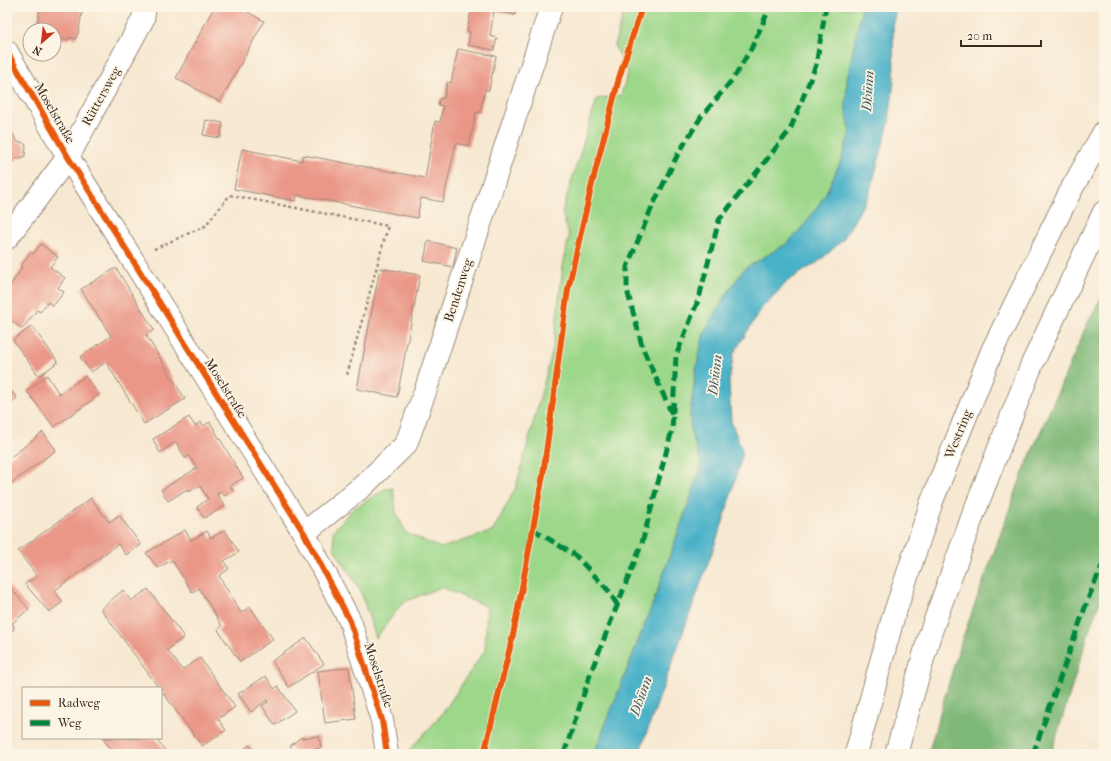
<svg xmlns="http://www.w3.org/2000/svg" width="1111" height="761" font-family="'IM FELL French Canon',serif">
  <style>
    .green { fill: #9dd78a; stroke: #6c8054 }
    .forest { fill: #7eb876; stroke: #5c714a }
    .water { fill: #49b1c8; stroke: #426e73 }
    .building { fill: #ea9787 }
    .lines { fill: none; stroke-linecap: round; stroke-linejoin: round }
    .minor-casing { stroke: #998978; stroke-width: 24 }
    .secondary-casing { stroke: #998978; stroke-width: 24 }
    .path { stroke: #998978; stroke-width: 2.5; stroke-dasharray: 3 3; stroke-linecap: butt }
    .minor { stroke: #fff; stroke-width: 22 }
    .secondary { stroke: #fff; stroke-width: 22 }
    .quiet { stroke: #00873e; stroke-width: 5; stroke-dasharray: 10 5; stroke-linecap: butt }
    .cycleway-casing { stroke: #fcf5e5; stroke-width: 8 }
    .cycleway { stroke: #e8590c; stroke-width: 6 }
    .labels { text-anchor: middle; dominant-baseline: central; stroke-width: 3.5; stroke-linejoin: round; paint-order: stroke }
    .street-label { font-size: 13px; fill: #3b2a1e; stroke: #fcf5e5 }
    .water-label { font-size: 14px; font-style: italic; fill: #40595a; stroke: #fcf5e5 }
  </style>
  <rect width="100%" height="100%" fill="#fcf5e5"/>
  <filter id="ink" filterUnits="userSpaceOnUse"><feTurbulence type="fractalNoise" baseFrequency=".025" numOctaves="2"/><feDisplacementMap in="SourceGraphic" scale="8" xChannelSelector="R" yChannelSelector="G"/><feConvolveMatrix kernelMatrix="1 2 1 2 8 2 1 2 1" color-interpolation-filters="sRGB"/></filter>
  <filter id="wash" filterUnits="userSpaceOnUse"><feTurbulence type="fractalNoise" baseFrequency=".012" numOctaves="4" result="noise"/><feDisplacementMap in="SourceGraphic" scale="16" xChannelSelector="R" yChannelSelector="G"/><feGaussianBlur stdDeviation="0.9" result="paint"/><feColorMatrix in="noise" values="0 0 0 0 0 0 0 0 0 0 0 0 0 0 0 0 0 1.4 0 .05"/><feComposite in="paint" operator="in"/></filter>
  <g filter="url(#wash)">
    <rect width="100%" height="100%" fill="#f7e8d1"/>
    <path class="green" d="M626,7h236l-15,72 -1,29 4,24 -9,29 -16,34 -19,28 -18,20 -44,26 -18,26 -22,38 -8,36 -6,46 1,18 11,32 -49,138 -59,151h-188l36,-40 43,-64 2,-43 -46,-20 -39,16 -26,35 -16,-48 -25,-40 -2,-19 19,-21 33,-21 8,-1 3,24 10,21 35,15 52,-17 23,-44 37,-138 10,-83 6,-30 -7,-24 35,-113 24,-4 7,-23 -14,-27z"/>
    <path class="forest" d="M1104,292v300l-12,30 -41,132h-123l31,-106 64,-176 66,-152z"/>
    <path class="water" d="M862,7h35l-4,15 1,59 -5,42 -20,72 -27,46 -24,21 -30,19 -26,27 -28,45 -5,28 2,40 12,32 -20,69 -84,232h-45l59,-151 49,-137 -11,-33 -1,-18 6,-46 8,-36 22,-38 18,-26 44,-26 18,-20 19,-28 16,-34 9,-29 -4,-24 1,-29z"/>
    <g id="blocks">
      <path class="building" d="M40,7h43l-5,27h-1l-1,5 -7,-2v3l-15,-3v-7h-11v-4l-6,-1z
        M214,7h25l25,14 -44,81 -44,-24z
        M472,7h45l-2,8 -21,-4 -4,25 7,2 -3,12 -26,-5 2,-13 -3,-1z
        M458,49l38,7 -7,34h-4l-5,23 -4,-1 -7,34 -13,-3 -13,59 -22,-4 -4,20 -120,-23 -1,6 -62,-12 8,-40 60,12 1,-6 122,23 10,-57 5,1 3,-16 -5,-1 2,-7h4l3,-16 4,1z
        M206,120l17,3 -3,15 -17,-3z
        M7,123l10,19h5l4,3 -1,11 -4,2h-5l-9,11z
        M428,241l29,7 -4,19 -29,-6z
        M41,244l17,13 -8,10 15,11 -7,10 6,4 -11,14 -5,-4 -8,10 -3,-2 -15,19 -15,-12v-27l15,-22 -2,-1 11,-15 2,2z
        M116,268l38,62 -8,5 39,64 -41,25 -38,-62 -15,10 -11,-15 31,-21 -30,-47z
        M380,268l40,7 -23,122 -40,-8z
        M32,326l26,36 -19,14 -26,-36z
        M47,375l12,19 26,-18 14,19 -45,32 -27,-36z
        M7,385l10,13 -10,8z
        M189,417l6,9 6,-4 2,4 7,-4 33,56 -13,8 3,4 -9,6 -3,-4 -4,2 8,12 -21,12 -7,-11 11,-8 -8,-13 -12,6 -1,-3 -19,12 -7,-11 36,-22 -8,-12 -4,2 -9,-16 -16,11 -7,-14z
        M43,432l13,18 -46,34 -3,-4v-20z
        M91,498l18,24 10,-7 22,30 -15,10 -8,-11 -64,47 9,11 -14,10 -24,-28 12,-8 -19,-25z
        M185,530l6,10 16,-9 4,7 14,-8 14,22 -15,9 5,8 -10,7 22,37 9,-6 23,32 -33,23 -22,-32 4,-4 -23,-38 -7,4 -20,-32 -14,8 -12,-15z
        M7,584l22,25 -17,14 2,4v2l-7,7z
        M148,589l36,48 -17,13 8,10 7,10 18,-12 35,49 -17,12 8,11 -24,16 -41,-56v-2h-2l-58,-79 22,-19 8,11z
        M306,638l18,26 -35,23 -17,-26z
        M349,667l7,52 -31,4 -7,-52z
        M266,676l8,13 4,-3 17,25 -20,14 -13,-19 6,-4 -1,-2 -16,12 -13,-18z
        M319,736l2,12 -27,4 -4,-6 10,-8z
        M102,738h53l13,16h-52z
        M249,745l8,9h-19z"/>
    </g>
  </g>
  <g filter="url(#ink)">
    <use href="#blocks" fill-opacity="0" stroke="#998978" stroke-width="1"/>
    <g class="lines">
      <defs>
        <path id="minor" d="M7,52l61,105 236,376 46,88 32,99 5,34
          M7,238l61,-81 75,-138 2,-12
          M304,533l60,-48 42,-41 20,-55 125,-382"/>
        <path id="secondary" d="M856,754l37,-136 39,-117 60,-150 79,-161 33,-58
          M896,754l34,-120 43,-119 59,-151 72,-152"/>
      </defs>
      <use href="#minor" class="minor-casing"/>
      <use href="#secondary" class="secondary-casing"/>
      <path class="path" d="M154,249l51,-23 25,-31 158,31 -41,149"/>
      <use href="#minor" class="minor"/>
      <use href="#secondary" class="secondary"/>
      <path class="quiet" d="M672,414l-29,-65 -16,-59v-23l25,-60 26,-53 23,-37 32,-38 19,-32 18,-40
        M533,529l43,27 32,34 10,16
        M564,754l28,-85 50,-126 30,-113 4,-74 23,-58 20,-78 71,-90 26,-65 10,-58
        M1033,754l55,-155 16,-38"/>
      <defs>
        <path id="cycleway" d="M7,52l61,105 236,376 46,88 32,99 5,34
          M484,754l29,-119 30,-160 25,-186 24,-105 27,-106 23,-71"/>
      </defs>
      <use href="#cycleway" class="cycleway-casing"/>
      <use href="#cycleway" class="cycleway"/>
    </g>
  </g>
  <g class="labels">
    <g class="street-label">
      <text transform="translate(101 96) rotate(-61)">Rüttersweg</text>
      <text transform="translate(55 113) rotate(60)">Moselstraße</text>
      <text transform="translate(458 290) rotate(-72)">Bendenweg</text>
      <text transform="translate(226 388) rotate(58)">Moselstraße</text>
      <text transform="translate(958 434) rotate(-68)">Westring</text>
      <text transform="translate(379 675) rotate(72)">Moselstraße</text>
    </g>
    <g class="water-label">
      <text transform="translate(868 91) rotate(-86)">Dhünn</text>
      <text transform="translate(715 375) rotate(-83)">Dhünn</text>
      <text transform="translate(641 696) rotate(-70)">Dhünn</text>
    </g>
  </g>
  <rect width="1111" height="761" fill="none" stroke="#fcf5e5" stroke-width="24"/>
  <rect x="22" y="687" width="140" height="52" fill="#fcf5e5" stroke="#afa495"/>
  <rect x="30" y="700" width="20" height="6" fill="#e8590c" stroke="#afa495"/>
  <text x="58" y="707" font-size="12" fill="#3b2a1e">Radweg</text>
  <rect x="30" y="720" width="20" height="6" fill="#00873e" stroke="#afa495"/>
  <text x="58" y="727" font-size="12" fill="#3b2a1e">Weg</text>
  <g transform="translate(42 42) rotate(208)"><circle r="19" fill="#fcf5e5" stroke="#afa495"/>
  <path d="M0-3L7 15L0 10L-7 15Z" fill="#c8321e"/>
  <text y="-6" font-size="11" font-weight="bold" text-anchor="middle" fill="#3b2a1e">N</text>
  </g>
  <path d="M961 40v6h80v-6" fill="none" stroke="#3b2a1e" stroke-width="2"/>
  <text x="967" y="40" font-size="12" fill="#3b2a1e" stroke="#fcf5e5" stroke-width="3" paint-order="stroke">20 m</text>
</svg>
